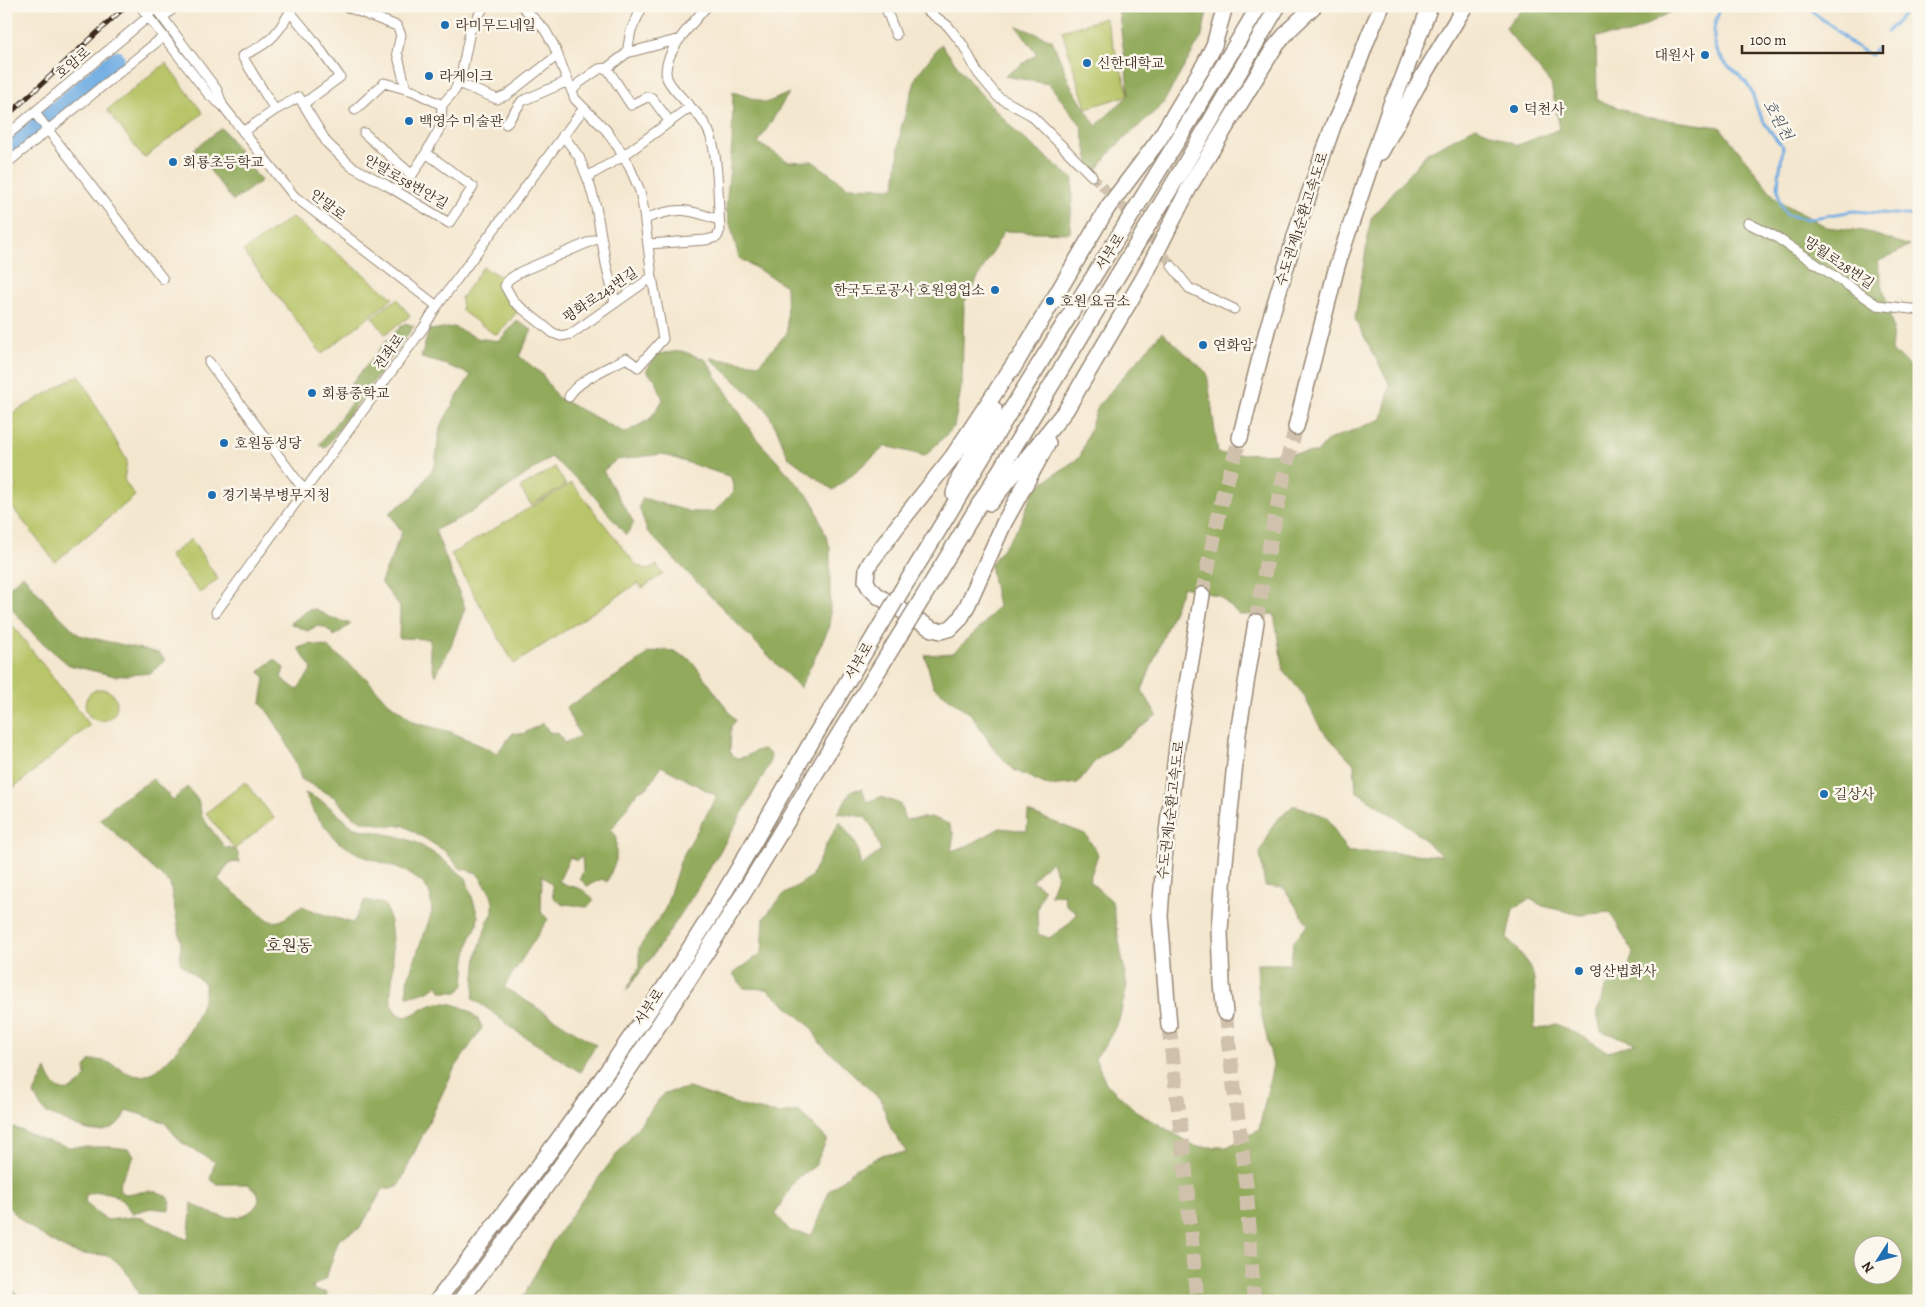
<svg xmlns="http://www.w3.org/2000/svg" width="1925" height="1307" font-family="Alegreya,'Noto Serif KR',serif">
  <style>
    .green { fill: #b8c567; stroke: #7a7842 }
    .forest { fill: #92aa5c; stroke: #666a3d; fill-rule: evenodd }
    .lines { fill: none; stroke-linecap: round; stroke-linejoin: round }
    .stream { stroke: #71ade3; stroke-width: 3 }
    .river { stroke: #71ade3; stroke-width: 18 }
    .street-tunnel { stroke: #cfc1ac; stroke-width: 9; stroke-dasharray: 9 4.5; stroke-linecap: butt }
    .highway-tunnel { stroke: #cfc1ac; stroke-width: 15; stroke-dasharray: 15 8; stroke-linecap: butt }
    .street-casing { stroke: #988876; stroke-width: 11 }
    .highway-casing { stroke: #988876; stroke-width: 18 }
    .street { stroke: #fff; stroke-width: 9 }
    .highway { stroke: #fff; stroke-width: 15 }
    .rail-casing { stroke: #3b2a1e; stroke-width: 5 }
    .rail { stroke: #fbf7ec; stroke-width: 3; stroke-dasharray: 9; stroke-linecap: butt }
    .highway-bridge-casing { stroke: #988876; stroke-width: 18; stroke-linecap: butt }
    .highway-bridge { stroke: #fff; stroke-width: 15 }
    .poi-dot { fill: #1f6fb2; stroke: #fbf7ec; stroke-width: 2 }
    .labels { text-anchor: middle; dominant-baseline: central; stroke-width: 5; stroke-linejoin: round; paint-order: stroke }
    .poi-label { font-size: 14px; fill: #3b2a1e; stroke: #fbf7ec; text-anchor: start }
    .street-label { font-size: 14px; fill: #3b2a1e; stroke: #fbf7ec }
    .water-label { font-size: 15px; font-style: italic; fill: #4e5863; stroke: #fbf7ec }
    .quarter-label { font-size: 16px; fill: #3b2a1e; stroke: #fbf7ec }
  </style>
  <rect width="100%" height="100%" fill="#fbf7ec"/>
  <filter id="ink" filterUnits="userSpaceOnUse"><feTurbulence type="fractalNoise" baseFrequency=".02" numOctaves="2"/><feDisplacementMap in="SourceGraphic" scale="10" xChannelSelector="R" yChannelSelector="G"/><feConvolveMatrix kernelMatrix="1 2 1 2 8 2 1 2 1" color-interpolation-filters="sRGB"/></filter>
  <filter id="wash" filterUnits="userSpaceOnUse"><feTurbulence type="fractalNoise" baseFrequency=".0096" numOctaves="4" result="noise"/><feDisplacementMap in="SourceGraphic" scale="20" xChannelSelector="R" yChannelSelector="G"/><feGaussianBlur stdDeviation="1.12" result="paint"/><feColorMatrix in="noise" values="0 0 0 0 0 0 0 0 0 0 0 0 0 0 0 0 0 1.4 0 .05"/><feComposite in="paint" operator="in"/></filter>
  <g filter="url(#wash)">
    <rect width="100%" height="100%" fill="#f4e7cf"/>
    <path class="green" d="M1105,18l24,77 -43,13 -24,-77z
      M166,63l37,50 -59,45 -37,-48z
      M292,217l101,81 -71,56 -79,-103z
      M483,267l20,11 -3,9c4,12 9,17 18,24l-19,22 -5,1 -32,-23 -1,-13z
      M397,299l13,17 -25,18 -13,-17z
      M79,375l48,86 -3,19 11,16 -80,66 -49,-63v-4l10,-8 -10,-15v-55z
      M555,467l11,18 -35,20 -11,-17z
      M572,483l65,83 11,3 9,-4 6,9 -21,14 -4,-5 -124,81 -63,-110z
      M191,539l27,40 -18,14 -31,-37z
      M9,621l81,104 -84,69v-171z
      M85 705a16 16 0 1 1 32 0a16 16 0 1 1-32 0Z
      M245,782l29,36 -39,31 -29,-36z"/>
    <path class="forest" d="M1118,6h90l-6,30 -40,69 -49,44 -21,27 -11,-51 -32,-41 -44,-8 32,-22 -20,-28 35,14 19,46 25,40 33,-31z
      M1525,6h157l-53,28 -33,3 1,63 47,17 76,10 57,73 50,27 36,4 47,15 -33,16 16,66 -2,23 22,17 6,-6v939h-1398l31,-58 35,-50 77,-100 25,-5 60,20 31,6 19,-3 28,28 -12,27 -18,12 -22,35 15,18 22,4 17,-44 26,-22 29,-15 23,-1 -16,-24 -10,-29 -61,-57 -9,-16 -44,-38 -23,-1 -11,-14 29,-21 2,-35 19,-23 28,-18 16,-34 13,-21 16,22 5,22 20,-15 -8,-23 -8,-11 -27,-4 14,-23 10,-1 5,13 14,-5 19,7 5,16 26,-3 18,7 5,11 -3,16 18,-6 31,-17 27,3 1,-19 57,22 13,20 -9,27 23,20 15,85 -8,34 -13,24 -11,14 11,25 30,28 61,36h30l32,-17 14,-65 -14,-62 -2,-39h33l4,-24 14,-15 -24,-37 -19,-2 -5,-33 15,-31 19,-17 33,12 20,35h38l57,4 -32,-29 -54,-36 -2,-27 -33,-35 -18,-35 -20,-24 -9,-56 -34,1 -21,-19 -36,-9 -41,103 15,25 -62,46 -17,22 -29,3 -35,-16 -20,-21 -22,-34 -39,-29 -8,-31 28,-2 30,-28 15,-19 -8,-41 28,-37 16,-39 46,-32 18,-51 64,-74 45,41 11,81 99,-1 11,-13 54,-21 8,-34 -35,-66 16,-101 56,-65 49,-26 42,18 42,-16 -9,-45 -46,-56zM1052,862l5,14 -7,20 13,-2 3,11 11,7 -8,12 -20,14 -11,-4 -1,-25 7,-20 -12,-8 10,-12zM1530,899l13,7 37,9 30,-3 23,41 -8,25 -19,9 -9,25 4,19 35,12 -28,9 -24,-15 -28,-13 -21,6c-3,-20 5,-49 -7,-67 -6,-9 -14,-17 -21,-25l6,-29zM1862,1244h30v30h-30z
      M941,44l28,37 47,51 57,47 -3,54 -66,-2 -40,72 -2,80 -8,44 -29,29 -39,-10 -53,44 -45,-33 -11,-27 -11,-21 -56,-51 49,6 28,-31 -1,-47 -47,-28 -13,-50 6,-63 1,-53 33,11 23,-10 -31,50 31,19 23,-1 36,26 47,1 6,-60 16,-53z
      M222,128l39,53 -28,20 -39,-52z
      M517,321l15,9 -13,26 23,18 15,23 68,36 25,-14 13,-19 -7,-20 -10,-9 11,-17 25,-3 24,9 49,77 58,64 17,46v79l-30,62 -153,-157 -8,-25 4,-8 48,14h23l20,-21 -3,-14 -69,-23 -46,6 -13,11 31,52 -8,12 -38,-46 -37,-32 -79,55 -37,18 30,78 -15,40 -15,28 -5,-19v-18l-31,-1 1,-31 -19,-25 21,-50 -13,-19 26,-18 20,-30 5,-37 15,-28 16,-25 -27,-11 -23,-6 8,-28 25,-3 23,11 22,3z
      M405,323l9,3 -89,122 -6,-3 34,-44 -8,-9 41,-51z
      M23,575l27,32 29,28 80,18 6,7 -14,13 -36,3 -46,-11 -32,-27 -31,-36v-12z
      M316,609l13,8 22,7 -17,12 -9,-9 -8,-1 -10,5 -17,-8 18,-13z
      M310,644l17,3 18,14 23,19 17,20 31,23 35,9 46,21 16,-20 10,1 20,-11 6,9 9,1 6,10 16,-7 -14,-28 69,-44 13,-11 15,-3 11,1 18,10 44,60 -5,5 -1,26 6,6c13,0 15,-7 27,-9l8,6 -2,10c-43,78 -88,156 -143,226l13,-23v-20l26,-39 16,-50 36,-63 -56,-30 -13,21 -10,4 -27,39 5,5v25l-9,22 -5,-3 -15,7 -7,-7 3,-8 -1,-15 -5,5 -7,-4 -11,24c16,10 20,1 35,20l-7,6c-9,0 -16,-4 -24,-2l-10,-8 -1,-12 -10,-10 -1,37 7,7 -44,68 92,58 -16,27 -69,-44 -20,-17 -18,-12 4,-44 11,-34 5,-8v-11l-3,-10 -13,-19 -17,-5 -15,-17 -42,-26 -12,1 -29,-5 -11,-6 -17,-18 -33,-18c-8,-28 -22,-53 -40,-76l4,-25 -6,-7 16,-12 9,9 -3,10 16,12 15,-21 -14,-21z
      M153,779l20,21 14,-13 11,13 4,17 24,32 3,-2 8,4 3,11 -11,1 -11,17 52,41c15,3 20,-9 32,-15l17,7 34,10 12,-23 19,4c9,12 10,61 8,77 0,8 -3,16 0,24 2,7 7,10 14,12 10,-3 18,-10 28,-13 17,-5 44,7 48,24l-29,43 -55,116 -15,2 -23,39 -21,11 -13,39 -14,9 4,4 10,1 4,9h-188c-8,-15 -17,-39 -35,-45 -8,-3 -21,0 -31,-3 -21,-7 -57,-31 -70,-49v-80l40,17 23,6h42l18,2 5,6c-4,14 -14,20 -15,35l5,4c19,-1 33,-9 47,7l-2,9 -18,-2 -19,5c-4,-4 -6,-9 -11,-13 -9,-9 -24,-10 -35,-5l-1,8 22,17 26,-3 9,1 46,22 4,-37c16,11 43,22 60,7 3,-2 5,-6 7,-9l-1,-8 -10,-9h-31l-7,-5 5,-17 -34,-20 -17,-20 -37,-12c-14,30 -38,23 -62,11 -6,-3 -16,-6 -21,-10 -4,-4 -7,-12 -10,-17l12,-25c8,25 24,29 40,7l-1,-8 5,-7c21,-5 33,15 50,15 28,0 68,-66 65,-92l-25,-21 1,-21 -11,-58 -70,-65 19,-18z
      M305,793l20,10 29,25 43,8 20,7 21,13 28,22 12,38 -1,10 -6,10 -5,22 -2,27 -6,7h-16l-4,-8c-7,7 -21,12 -31,12v-15l25,-69 -2,-19 -6,-9 -20,-14 -42,-14 -24,-14 -24,-29z
      M6,1285l20,16h-20z"/>
    <g class="lines">
      <path class="stream" d="M1722,6c-12,22 -12,42 6,60 10,9 13,8 21,21 5,8 6,18 10,26 6,13 15,23 24,34 -2,24 -12,47 4,68l20,4 47,-8 65,5
        M1809,6l6,8 18,13 17,16 21,12 5,-7
        M1887,32l17,-18 5,-8"/>
      <path class="river" d="M6,152l110,-93"/>
    </g>
  </g>
  <g filter="url(#ink)">
    <g class="lines">
      <path class="street-tunnel" d="M1092,176c28,28 58,57 80,90"/>
      <path class="highway-tunnel" d="M1202,595l21,-100 17,-57
        M1256,622c11,-66 23,-131 40,-195
        M1225,1013l21,171 8,117
        M1169,1026l16,141 12,134"/>
      <defs>
        <path id="street" d="M140,6l69,89 14,11 71,90 143,110
          M345,6l52,20 4,9 -4,17 9,37
          M522,6l23,24 9,16 21,53 31,31 12,17 12,21 10,23 3,15 9,71 -81,57 -10,2 -8,-3 -39,-31 -9,-16 3,-6 12,-8 81,-35
          M885,6l11,29
          M921,6l27,20 15,19 15,28 20,24 33,18 61,61
          M290,12l22,26 28,39 -37,27
          M369,16l8,-10
          M162,18l14,-12
          M627,53l4,-23 9,-18v-6
          M607,68l24,37 16,-8 5,1 18,24
          M458,83l39,16 10,-4 51,-40
          M572,91l7,-8 20,-14 8,-1 20,-15 53,-14
          M275,110l24,-13 28,46 24,23 37,20 61,37 24,-36 -47,-34 15,-27 1,-21 13,-15 6,-14 9,-45 14,-25
          M355,110l29,-27 29,8 29,14
          M35,113l128,166
          M506,124l16,-23 46,-20
          M243,132l32,-22 -33,-54c26,-12 34,-19 48,-44l-1,-6
          M364,133l48,42 14,-22
          M563,135l16,22 10,25 7,25 10,57 9,38
          M6,136l142,-119 6,-11 63,84 5,14
          M6,164l157,-127
          M587,177l36,-21 67,-49
          M645,219c32,-13 43,-10 74,1
          M1748,223l28,14 101,68 42,5
          M648,244l58,-4 11,-3 3,-7c-2,-26 -1,-75 -11,-98 -6,-14 -16,-22 -26,-33 -6,-7 -13,-13 -16,-21 -7,-23 26,-55 40,-72
          M1172,266l17,22 45,21
          M209,362l95,128
          M569,397c5,-15 43,-31 57,-39l12,9 25,-28 -11,-62
          M216,612l208,-285 13,-21 147,-198"/>
        <path id="highway" d="M1381,152l43,-78 41,-68
          M1016,361l-63,95 -54,68 -29,39 -3,6 -1,12 3,6 9,9 54,33 9,2 10,-3 9,-9 8,-15 36,-81 44,-80
          M1012,370l96,-163 50,-66 46,-76 10,-20 11,-39
          M1296,427l41,-161 54,-162 11,-24 28,-74
          M1240,438l27,-108 33,-110 33,-94 11,-24 25,-67 13,-29
          M954,494l5,-16 16,-29 19,-40
          M990,503l76,-93 78,-133 47,-93 83,-136 16,-19 24,-23
          M903,588c37,-59 72,-119 108,-178 83,-135 167,-268 248,-404
          M922,599l262,-433 94,-160
          M1225,1013l-3,-29 -2,-53 4,-59 14,-139 18,-111
          M1169,1026l-9,-110 4,-57 14,-121 24,-143
          M437,1301c95,-124 189,-250 272,-383 37,-61 71,-122 107,-184
          M460,1301c93,-121 182,-246 263,-375 38,-60 74,-121 110,-182"/>
      </defs>
      <use href="#street" class="street-casing"/>
      <use href="#highway" class="highway-casing"/>
      <use href="#street" class="street"/>
      <use href="#highway" class="highway"/>
      <defs>
        <path id="rail" d="M6,117l120,-111"/>
      </defs>
      <use href="#rail" class="rail-casing"/>
      <use href="#rail" class="rail"/>
      <defs>
        <path id="highway-bridge" d="M816,734l87,-146
          M833,744l89,-145"/>
      </defs>
      <use href="#highway-bridge" class="highway-bridge-casing"/>
      <use href="#highway-bridge" class="highway-bridge"/>
    </g>
  </g>
  <g class="poi-dot">
    <circle cx="445" cy="25" r="5"/>
    <circle cx="1705" cy="55" r="5"/>
    <circle cx="1087" cy="63" r="5"/>
    <circle cx="429" cy="76" r="5"/>
    <circle cx="1514" cy="109" r="5"/>
    <circle cx="409" cy="121" r="5"/>
    <circle cx="173" cy="162" r="5"/>
    <circle cx="995" cy="290" r="5"/>
    <circle cx="1050" cy="301" r="5"/>
    <circle cx="1203" cy="345" r="5"/>
    <circle cx="312" cy="393" r="5"/>
    <circle cx="224" cy="443" r="5"/>
    <circle cx="212" cy="495" r="5"/>
    <circle cx="1824" cy="794" r="5"/>
    <circle cx="1579" cy="971" r="5"/>
  </g>
  <g class="labels">
    <g class="poi-label">
      <text x="455" y="25">라미무드네일</text>
      <text x="1695" y="55" text-anchor="end">대원사</text>
      <text x="1097" y="63">신한대학교</text>
      <text x="439" y="76">라케이크</text>
      <text x="1524" y="109">덕천사</text>
      <text x="419" y="121">백영수 미술관</text>
      <text x="183" y="162">회룡초등학교</text>
      <text x="985" y="290" text-anchor="end">한국도로공사 호원영업소</text>
      <text x="1060" y="301">호원 요금소</text>
      <text x="1213" y="345">연화암</text>
      <text x="322" y="393">회룡중학교</text>
      <text x="234" y="443">호원동성당</text>
      <text x="222" y="495">경기북부병무지청</text>
      <text x="1834" y="794">길상사</text>
      <text x="1589" y="971">영산법화사</text>
    </g>
    <g class="street-label">
      <text transform="translate(73 63) rotate(-40)">호암로</text>
      <text transform="translate(406 182) rotate(30)">안말로58번안길</text>
      <text transform="translate(328 205) rotate(38)">안말로</text>
      <text transform="translate(1302 219) rotate(-72)">수도권제1순환고속도로</text>
      <text transform="translate(1110 252) rotate(-58)">서부로</text>
      <text transform="translate(1839 263) rotate(34)">망월로28번길</text>
      <text transform="translate(600 295) rotate(-34)">평화로243번길</text>
      <text transform="translate(389 352) rotate(-54)">전좌로</text>
      <text transform="translate(859 661) rotate(-59)">서부로</text>
      <text transform="translate(1171 810) rotate(-83)">수도권제1순환고속도로</text>
      <text transform="translate(649 1007) rotate(-56)">서부로</text>
    </g>
    <g class="water-label">
      <text transform="translate(1778 120) rotate(60)">호원천</text>
    </g>
    <g class="quarter-label">
      <text x="289" y="946">호원동</text>
    </g>
  </g>
  <rect width="1925" height="1307" fill="none" stroke="#fbf7ec" stroke-width="25"/>
  <g transform="translate(1878 1260) rotate(234)"><circle r="24" fill="#fbf7ec" stroke="#aea59a"/>
  <path d="M0-4L9 19L0 12L-9 19Z" fill="#1f6fb2"/>
  <text y="-8" font-size="14" font-weight="bold" text-anchor="middle" fill="#3b2a1e">N</text>
  </g>
  <path d="M1742 45v8h141v-8" fill="none" stroke="#3b2a1e" stroke-width="2.5"/>
  <text x="1750" y="45" font-size="15" fill="#3b2a1e" stroke="#fbf7ec" stroke-width="4" paint-order="stroke">100 m</text>
</svg>
